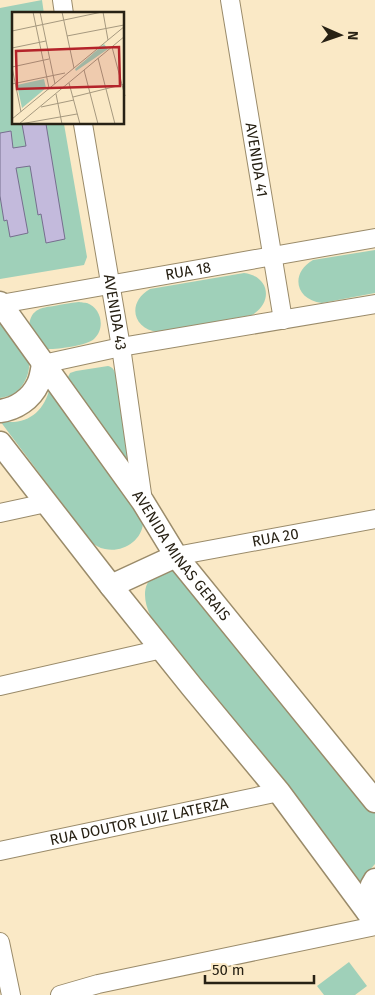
<svg xmlns="http://www.w3.org/2000/svg" width="375" height="995" font-family="'Fira Sans',sans-serif">
  <style>
    .green { fill: #9fd0b9 }
    .building { fill: #c3badc; stroke: #766e8e }
    .lines { fill: none; stroke-linecap: round; stroke-linejoin: round }
    .minor-casing { stroke: #9a8b6a; stroke-width: 20 }
    .major-casing { stroke: #9a8b6a; stroke-width: 25 }
    .minor { stroke: #fff; stroke-width: 18 }
    .major { stroke: #fff; stroke-width: 22 }
    .labels { text-anchor: middle; dominant-baseline: central; stroke-width: 4; stroke-linejoin: round; paint-order: stroke }
    .street-label { font-size: 15px; fill: #272114; stroke: #fae9c6 }
    .inset-road { fill: none; stroke: #a6997f; stroke-width: 1 }
    .view { fill: #b4232a; fill-opacity: 0.15; stroke: #b4232a; stroke-width: 2.5 }
    .inset-edge { fill: none; stroke: #272114; stroke-width: 2.5 }
  </style>
  <rect width="100%" height="100%" fill="#fae9c6"/>
  <path class="green" d="M42,0l2,14h-30v110h50l23,133 -3,8 -84,14v-271z
    M375,250v43l-53,10c-27,-3 -32,-30 -9,-43z
    M244,273c25,3 30,29 8,42l-94,17c-26,-3 -31,-30 -8,-43z
    M79,302c0,0 7,1 8,1 14,5 19,25 7,36 -8,7 -40,11 -50,10l-15,-18c0,-19 7,-23 25,-25 8,-2 16,-3 25,-4z
    M0,320c6,8 13,17 19,25 3,3 6,6 8,9 6,13 -1,31 -12,39 -5,3 -10,4 -15,5z
    M108,366c5,1 6,4 8,9l13,85 -1,2 -61,-83 3,-6 6,-2z
    M50,387l92,120c0,5 2,11 1,16 -1,18 -21,30 -38,26 -6,-1 -10,-4 -14,-7l-91,-121c26,5 44,-8 50,-34z
    M173,567l202,241v56l-7,8 -8,17 -210,-274c-6,-13 -9,-31 5,-40 5,-4 13,-6 18,-8z
    M349,962l18,24 -12,9h-31l-7,-9z"/>
  <path class="building" d="M22,124h24l19,115 -19,4 -5,-29 -3,1 -8,-49 -14,2 12,65 -18,4 -3,-17 -3,1 -4,-25v-63l11,-2 2,17 13,-2z"/>
  <g class="lines">
    <defs>
      <g id="minor">
        <path d="M62,0l2,14"/>
        <path id="s1" d="M230,0l53,320"/>
        <path id="s2" d="M83,124l38,223 22,154"/>
        <path id="s3" d="M1,304l374,-66"/>
        <path d="M43,364l78,-17 254,-43"/>
        <path d="M0,513l46,-10"/>
        <path id="s4" d="M176,556l199,-37"/>
        <path d="M0,686l162,-37"/>
        <path id="s5" d="M0,851l279,-59"/>
        <path d="M0,942l11,53"/>
        <path d="M60,995l38,-11 277,-58"/>
      </g>
      <g id="major">
        <path id="s6" d="M0,303l143,199 33,54 199,245"/>
        <path d="M0,411c16,-2 31,-12 38,-27 3,-6 4,-14 5,-20"/>
        <path d="M0,443l111,143 81,101 87,105 96,130"/>
        <path d="M111,586l65,-30"/>
        <path d="M368,912c-1,-12 0,-22 7,-32"/>
      </g>
    </defs>
    <use href="#minor" class="minor-casing"/>
    <use href="#major" class="major-casing"/>
    <use href="#minor" class="minor"/>
    <use href="#major" class="major"/>
  </g>
  <g class="labels">
    <g class="street-label">
      <text stroke="none"><textPath href="#s1" startOffset="162">AVENIDA 41</textPath></text>
      <text stroke="none"><textPath href="#s3" startOffset="190">RUA 18</textPath></text>
      <text stroke="none"><textPath href="#s2" startOffset="191">AVENIDA 43</textPath></text>
      <text stroke="none"><textPath href="#s4" startOffset="101">RUA 20</textPath></text>
      <text stroke="none"><textPath href="#s6" startOffset="311">AVENIDA MINAS GERAIS</textPath></text>
      <text stroke="none"><textPath href="#s5" startOffset="142">RUA DOUTOR LUIZ LATERZA</textPath></text>
    </g>
  </g>
  <g transform="translate(12 12)">
    <rect width="112" height="112" fill="#fae9c6"/>
    <path d="M92,32l4,5 -32,22 -1,-2zM32,67l2,9 -24,20 -5,-23z" fill="#9fd0b9"/>
    <path class="inset-road" d="M21,0l16,76M28,0l15,72M50,0l12,56M91,0l5,28M0,19l90,-19M55,24l57,-11M100,35l13,49M0,36l34,-7M86,46l17,66M72,58l14,54M57,71l11,41M0,72l53,-11M44,82l6,30M61,85l52,-13M29,95l33,-7M9,100l-9,-45 37,-8M0,107l113,-93M7,112l106,-88M8,112l57,-10"/>
    <path class="view" d="M107,35l1,39 -103,3 -1,-38z"/>
    <rect width="112" height="112" class="inset-edge"/>
  </g>
  <g transform="translate(340 35) rotate(92)" stroke="#fae9c6" stroke-width="4" paint-order="stroke">
  <path d="M0-4L9 19L0 12L-9 19Z" fill="#272114"/>
  <text y="-8" font-size="14" font-weight="bold" text-anchor="middle" fill="#272114">N</text>
  </g>
  <path d="M205 975v8h109v-8" fill="none" stroke="#272114" stroke-width="2.5"/>
  <text x="212" y="975" font-size="15" fill="#272114" stroke="#fae9c6" stroke-width="4" paint-order="stroke">50 m</text>
</svg>
